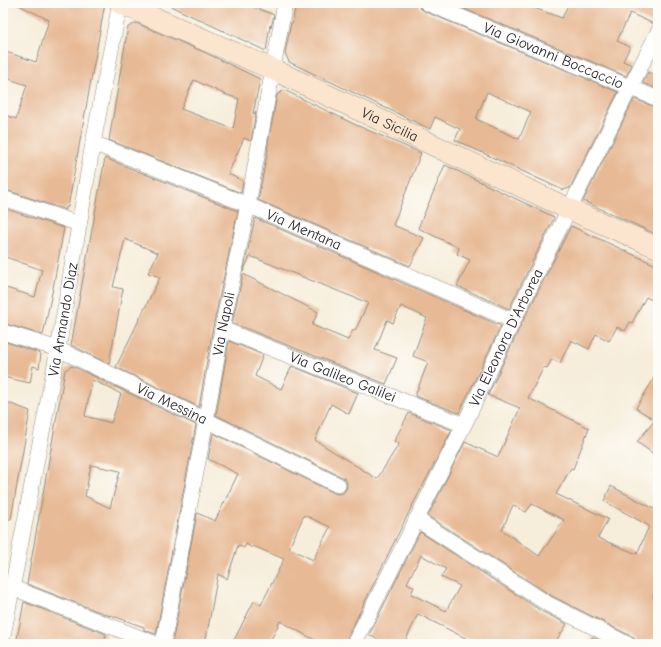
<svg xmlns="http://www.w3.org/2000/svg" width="661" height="647" font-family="'Comic Neue',sans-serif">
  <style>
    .building { fill: #e7b994; fill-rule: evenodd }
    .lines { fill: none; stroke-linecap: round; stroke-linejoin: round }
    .street-casing { stroke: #908c82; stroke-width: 16 }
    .secondary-casing { stroke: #908c82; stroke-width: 22 }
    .street { stroke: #fff; stroke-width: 15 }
    .secondary { stroke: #fce5cf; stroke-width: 21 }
    .labels { text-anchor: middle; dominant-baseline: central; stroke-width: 4; stroke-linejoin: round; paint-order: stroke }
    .street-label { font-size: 15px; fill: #2b2b2b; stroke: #fdfcf7 }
  </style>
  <rect width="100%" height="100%" fill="#fdfcf7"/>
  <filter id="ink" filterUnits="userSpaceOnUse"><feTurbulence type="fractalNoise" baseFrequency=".025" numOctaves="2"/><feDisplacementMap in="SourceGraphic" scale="8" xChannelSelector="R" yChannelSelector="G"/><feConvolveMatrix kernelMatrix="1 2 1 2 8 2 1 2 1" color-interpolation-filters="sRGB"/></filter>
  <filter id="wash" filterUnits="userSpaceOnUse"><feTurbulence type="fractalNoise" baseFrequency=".012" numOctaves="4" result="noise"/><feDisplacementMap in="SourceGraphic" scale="16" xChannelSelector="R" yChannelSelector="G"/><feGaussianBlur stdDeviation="0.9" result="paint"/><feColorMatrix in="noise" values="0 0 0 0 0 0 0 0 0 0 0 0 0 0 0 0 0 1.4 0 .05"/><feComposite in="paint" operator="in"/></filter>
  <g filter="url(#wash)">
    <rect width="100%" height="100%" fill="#f6edda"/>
    <g id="blocks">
      <path class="building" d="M15,3h90l-37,204h-2v3l-63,-21v-75l13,5 11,-34 -21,-7 2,-8 -5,-1v-18l33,11 13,-42z
        M164,3h80l30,12 -3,12 -1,-2 -4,26z
        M296,3h122l2,5 4,3 194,81 -48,96 -7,2 -108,-50 5,-11 -25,-12 -5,12 -141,-67 -4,-9 6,-30h1zM487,92l44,20 -12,27 -43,-20z
        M450,3h86l-2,5 28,10 7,-15h89v20l-4,1 -24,-11 -13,28 13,6 -7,14 9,4 -6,11z
        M136,23l68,29 56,27 -7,35 3,-2 -5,29 -7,-3 -16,36 15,7 -2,12 -132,-53 19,-113zM194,80l30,14 15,5 -6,30 -52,-20z
        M648,72l10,5v12l-15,-6z
        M284,90l72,35 65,28 -28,72 31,13 -14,28 -152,-66 10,-51h-1l10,-54z
        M634,99l21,8 3,1v127l-75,-34z
        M105,158l133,53 -25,116 -14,80 -83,-40 44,-90 -12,-4 10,-20 -33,-14 -12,48 10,2 -14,75 -38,-19z
        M445,165l109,52v1l-45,91 -52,-23 13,-26 -13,-6 2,-6 -41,-20z
        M3,208l61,20 -11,60 -10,47 -40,-12v-36l32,10 7,-27 -39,-14z
        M255,218l246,108 -42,87 -44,-17 13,-34 -15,-6 14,-38 -26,-12 -8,17 -6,-3 -12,30 22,8 -11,26 -154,-61 11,-49 75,38 -6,13 36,15 5,-10 2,1 13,-28 -118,-47 -7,16z
        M571,226l87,40v37l-12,-6 -14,26 -2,-1 -5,9 -8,-4 -8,14 -13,-7 -7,15 -18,-9 -11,23 -8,-4 -5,9 -3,-1 -16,31 61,30 -16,41 -2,-1 -15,26 52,25 -10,19 39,16 12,-28 -45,-25 7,-15 45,24 2,-4v72l-5,19 5,2v45h-22l-1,-5 -4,-3 -79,-40 -124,-80 37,-74 33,15 22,-49 -32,-13 33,-70zM532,504l32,16 -25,36 -37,-26 11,-25 13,7z
        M3,341l37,12 -1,1h2l-2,14 -6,-2 -3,17 -27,-6z
        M229,341l34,14 -8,21 26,13 11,-23 66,27 -9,21 -18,-10 -16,36 62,39 22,-35 -5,-3 15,-28 43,17 -44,84 -62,126 -1,4h-23l-42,-23 -11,23h-37l22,-43 7,4 23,-46 -31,-13 -1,2 -6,-4 -2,4 -6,-3 -11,34 -9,-5 -13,70h-33l25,-131 18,8 23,-47 -30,-15 5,-26 121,60 4,1 5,-1 3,-4 1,-4 -1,-5 -4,-3 -126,-62zM304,515l26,12 -17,33 -24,-12z
        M72,366l34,16 -1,4 -13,-6 -7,36 26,7 10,-29 -14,-7 1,-4 88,42 -40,209 -12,-4v-3l-34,-12v1l-83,-32 38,-214zM91,465l29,6 -10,37 -25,-12z
        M658,372v85l-21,-15 18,-22 -19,-12z
        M3,401l27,10 -19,108h-8z
        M420,532l123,80 24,12 -13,20h-77l-59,-30 -14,30h-17l-18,-9zM421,555l25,14 -5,8 19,9 -14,25 -35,-17 3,-7 -7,-4z
        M24,602l82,32 -2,10h-88z
        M592,637l15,7h-18z"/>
    </g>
  </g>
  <g filter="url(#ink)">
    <use href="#blocks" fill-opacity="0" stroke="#908c82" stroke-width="1"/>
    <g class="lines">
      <defs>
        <g id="street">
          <path id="s1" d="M427,3l231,96"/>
          <path id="s2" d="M93,143l155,62 265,116"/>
          <path d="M3,198l76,26"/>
          <path id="s3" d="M222,329l242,96"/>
          <path id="s4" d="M3,332l55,17 148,71 132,65"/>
          <path d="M416,519l132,85 79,40"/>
          <path d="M3,584l153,60"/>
          <path id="s5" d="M3,636l55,-287 35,-206 27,-140"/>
          <path id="s6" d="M163,644l43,-224 16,-91 26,-124 37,-202"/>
          <path id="s7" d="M354,644l110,-219 49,-104 145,-289"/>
        </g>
        <g id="secondary">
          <path id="s8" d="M120,3l152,66 297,140 89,39"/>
        </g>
      </defs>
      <use href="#street" class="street-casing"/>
      <use href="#secondary" class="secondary-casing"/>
      <use href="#street" class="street"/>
      <use href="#secondary" class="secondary"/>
    </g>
  </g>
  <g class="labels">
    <g class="street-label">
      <text stroke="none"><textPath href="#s1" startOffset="137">Via Giovanni Boccaccio</textPath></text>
      <text stroke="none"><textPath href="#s8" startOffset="296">Via Sicilia</textPath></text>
      <text stroke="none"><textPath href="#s2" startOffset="228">Via Mentana</textPath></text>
      <text stroke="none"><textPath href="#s5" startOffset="322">Via Armando Diaz</textPath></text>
      <text stroke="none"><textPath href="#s6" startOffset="326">Via Napoli</textPath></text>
      <text stroke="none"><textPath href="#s7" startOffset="342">Via Eleonora D'Arborea</textPath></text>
      <text stroke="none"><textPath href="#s3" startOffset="130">Via Galileo Galilei</textPath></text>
      <text stroke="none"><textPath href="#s4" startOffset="184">Via Messina</textPath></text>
    </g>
  </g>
  <rect width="661" height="647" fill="none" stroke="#fdfcf7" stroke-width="16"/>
</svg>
